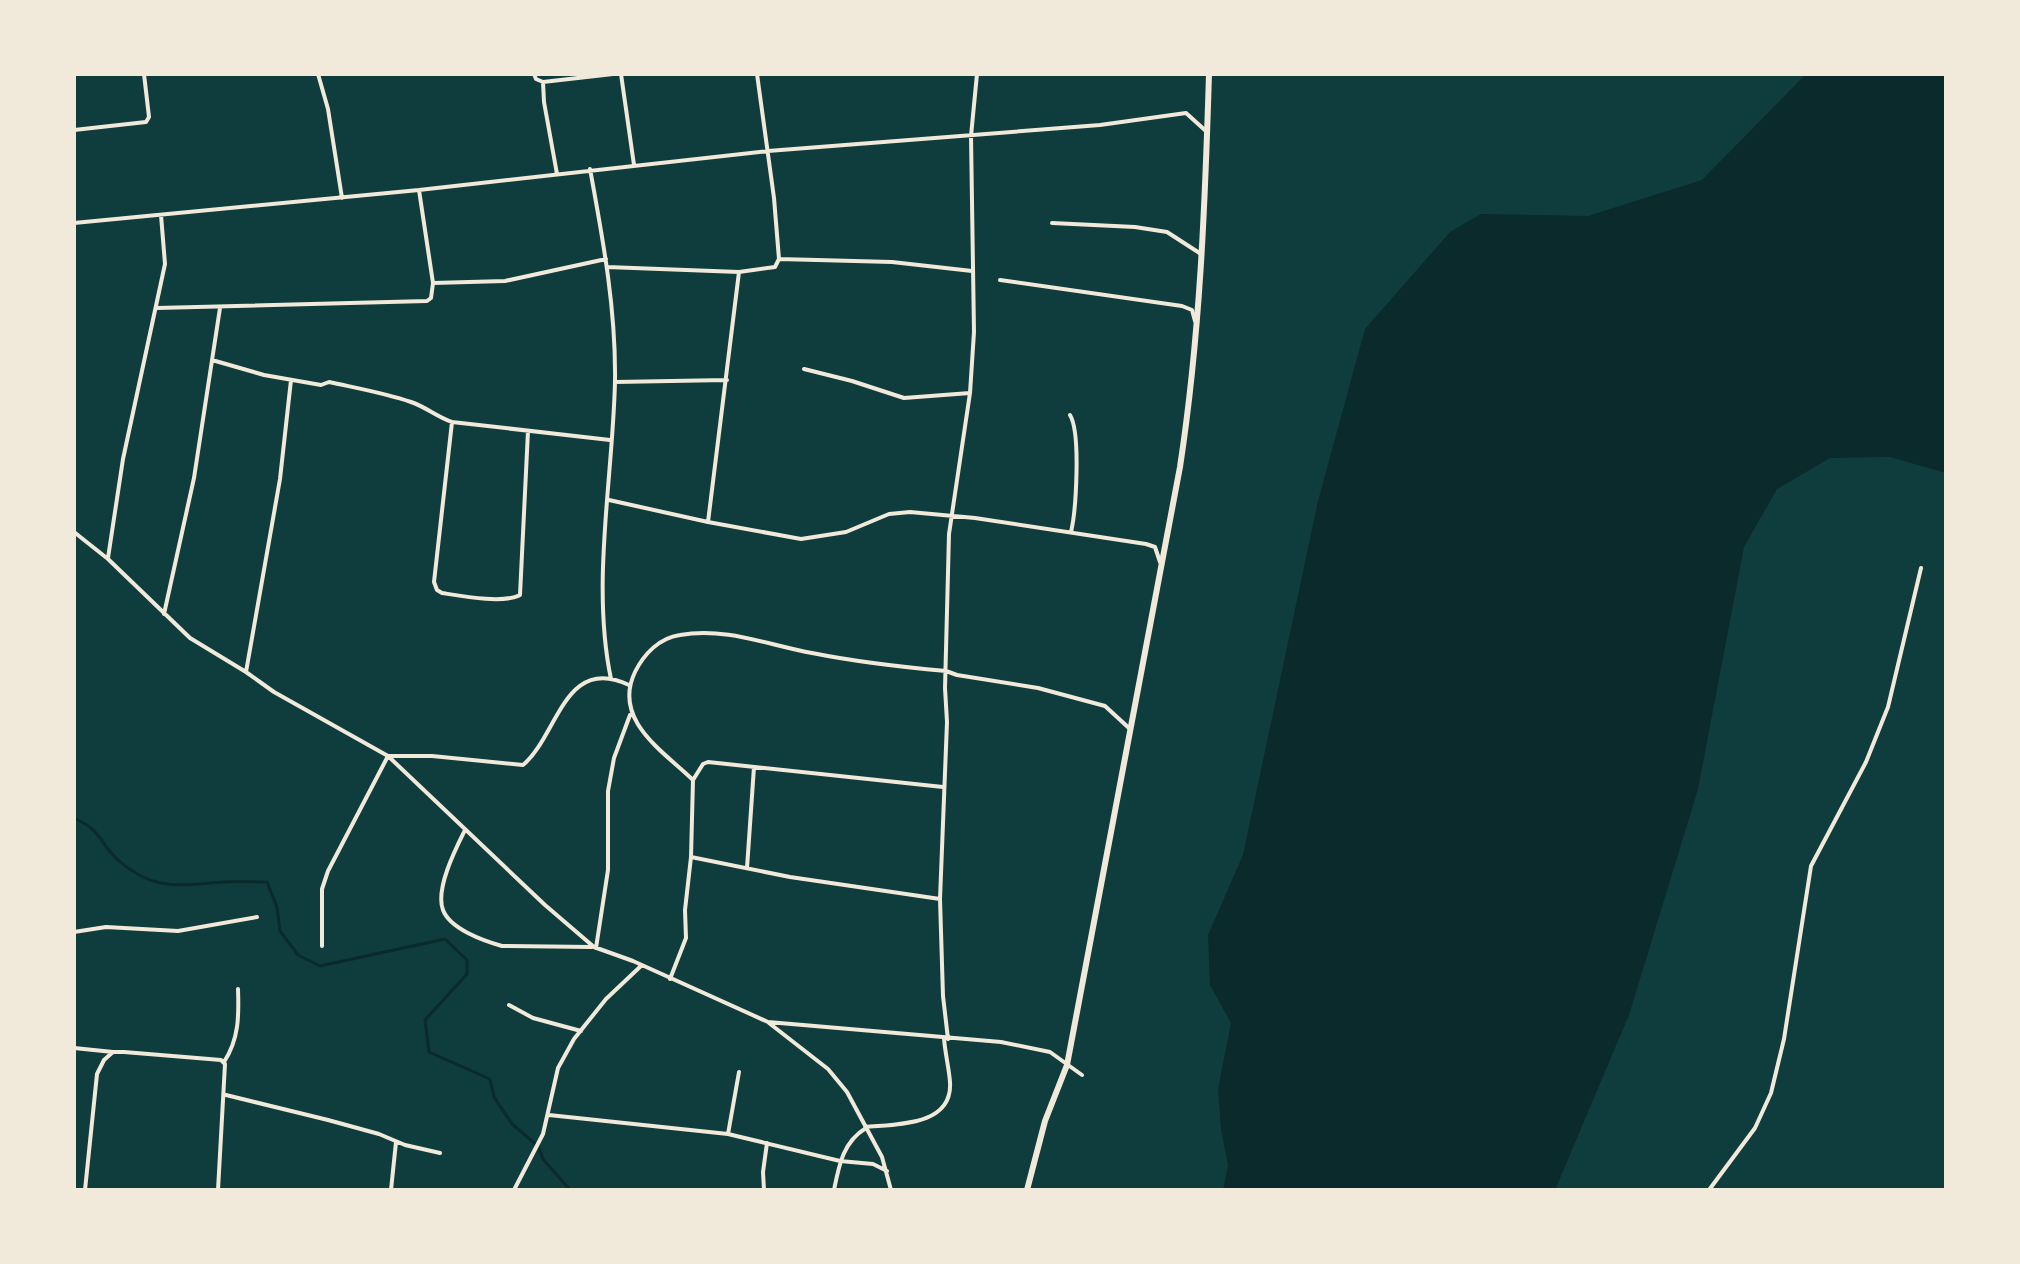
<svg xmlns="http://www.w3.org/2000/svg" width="2020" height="1264" font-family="Lora,serif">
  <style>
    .water { fill: #0a2a2b }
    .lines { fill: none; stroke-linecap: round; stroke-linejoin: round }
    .stream { stroke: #0a2a2b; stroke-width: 3 }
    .minor { stroke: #f1e9da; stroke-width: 4 }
    .trunk { stroke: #f1e9da; stroke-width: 6 }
  </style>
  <rect width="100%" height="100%" fill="#0f3d3e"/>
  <path class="water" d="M1806,74h140v399l-56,-16 -60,1 -53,31 -33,58 -46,242 -69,226 -74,175h-332l5,-25 -7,-36 -3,-40 13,-66 -21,-38 -2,-50 35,-80 75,-354 47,-172 85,-97 31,-18 107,2 114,-36z"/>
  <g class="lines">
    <path class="stream" d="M74,818c30,14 24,24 44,42 36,32 62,25 105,22 15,-1 30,0 44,0l10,25 3,24 18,24 22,11 125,-27 22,21v14l-42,46 4,32 61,27 4,18 18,27 26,22 5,13 27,31"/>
    <path class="minor" d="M318,74l10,35 14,89
      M534,74l2,5 7,3 70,-8
      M621,74l13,91
      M543,82l1,20 13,72
      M74,130l72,-8 3,-5 -5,-43
      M590,169c13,71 26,140 25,212 -2,96 -24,203 -4,298
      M74,223l345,-33 349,-39 332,-26 86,-12 21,19
      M1052,223l83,4 32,5 34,22
      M779,259l113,3 80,9
      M607,267l132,5 36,-5 4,-8 -5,-61 -17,-124
      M1000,280l182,26 10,4 3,11
      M433,283l72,-2 101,-22
      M157,308l270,-7 4,-3 2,-15 -14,-93
      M212,360l52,15 57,10 8,-3c27,6 56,11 82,20 15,5 26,15 41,20l158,18
      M804,369l48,12 52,17 66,-5
      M615,382l112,-2
      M1070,415c11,18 6,96 1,117
      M452,422l-18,160 3,8 5,3c19,3 61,11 78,2l8,-164
      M609,500l99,22 93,17 45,-7 43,-18 21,-2 65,6 171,26 9,3 5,15
      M708,522l31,-250
      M74,532l34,27 82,79 56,34 28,20 114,64 157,149 49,42 39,14 135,61 233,20 49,10 32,23
      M108,558l15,-99 42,-195 -4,-49
      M164,614l30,-136 26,-170
      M246,672l34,-193 11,-99
      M693,780l10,-16 5,-2 235,25
      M465,830c-9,18 -30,59 -22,80 7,19 41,31 59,36l90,1
      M691,857l99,20 150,22
      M747,868l7,-101
      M74,932l32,-5 72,4 79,-14
      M322,946v-57l6,-18 60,-115h44l91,9c35,-29 41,-111 106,-80
      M596,948l12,-78v-79l6,-33 16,-43
      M670,979l16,-41 -1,-28 6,-53 2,-77c-30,-29 -81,-60 -58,-108 9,-18 24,-34 45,-37 46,-8 88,10 132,18 45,9 89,14 134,18l11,4 81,13 67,18 25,23
      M509,1005l24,13 48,13
      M769,1023l59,46 19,23 35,65 9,33
      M948,1039l-5,-43 -3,-97 7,-177 -2,-34 4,-154 21,-141 4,-61 -3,-196 6,-62
      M74,1048l39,4
      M224,1062c15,-23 15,-46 14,-73
      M226,1095l102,25 51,14 26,11 35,8
      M549,1115l179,19 112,27 33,3 14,7
      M865,1127c29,-3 88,0 85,-45 -1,-14 -5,-29 -6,-44
      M728,1134l11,-62
      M85,1190l12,-116 7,-14 9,-8h11l97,8 4,4 -7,126
      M391,1190l5,-48
      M514,1190l29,-56 15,-66 16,-29 32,-40 36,-34
      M764,1190l-1,-18 4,-29
      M834,1190c5,-25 9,-48 32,-62
      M1709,1190l46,-62 16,-35 13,-54 27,-173 55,-104 22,-55 33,-139"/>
    <path class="trunk" d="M1027,1190l18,-69 22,-56 113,-598c20,-131 25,-261 29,-393"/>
  </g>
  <rect width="2020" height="1264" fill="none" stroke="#f1e9da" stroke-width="152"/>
</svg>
